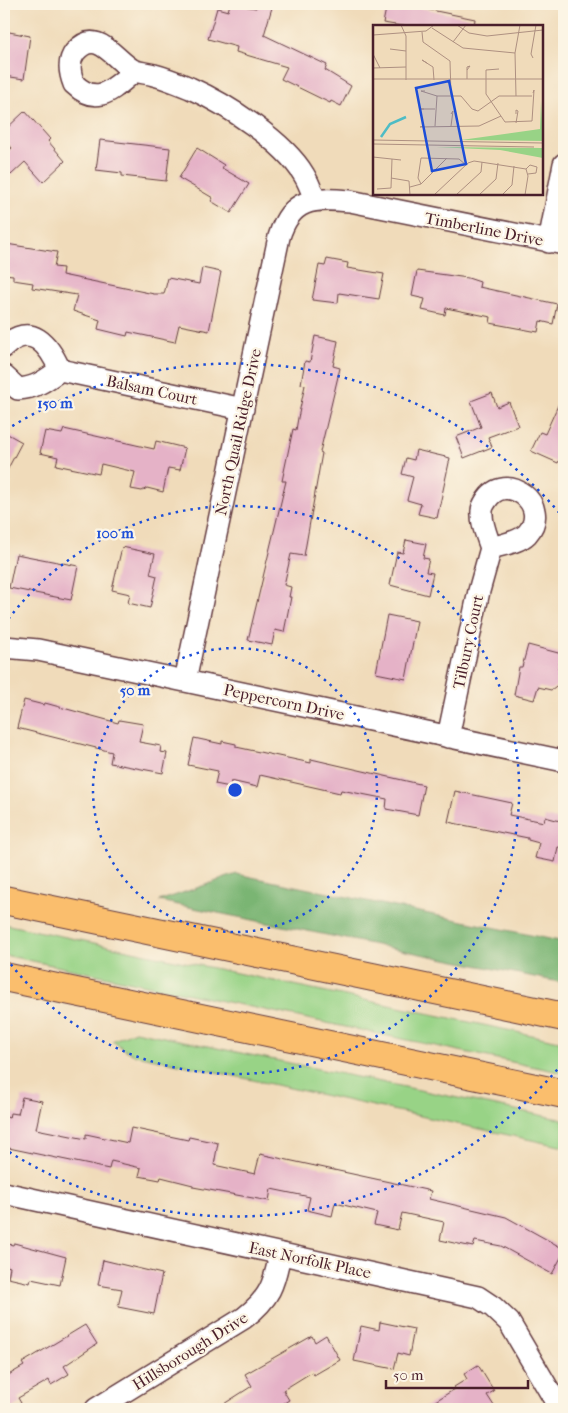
<svg xmlns="http://www.w3.org/2000/svg" width="568" height="1413" font-family="'IM FELL French Canon',serif">
  <style>
    .green { fill: #98d386; stroke: #717958 }
    .forest { fill: #7ab573; stroke: #626a4f }
    .building { fill: #e5b2c7 }
    .lines { fill: none; stroke-linecap: round; stroke-linejoin: round }
    .street-casing { stroke: #633b40; stroke-width: 24 }
    .highway-casing { stroke: #633b40; stroke-width: 30 }
    .street { stroke: #fff; stroke-width: 21 }
    .highway { stroke: #fabe6d; stroke-width: 28 }
    .ring { fill: none; stroke: #1d4ed8; stroke-width: 2.5; stroke-dasharray: 2.5 5 }
    .labels { text-anchor: middle; dominant-baseline: central; stroke-width: 4.5; stroke-linejoin: round; paint-order: stroke }
    .street-label { font-size: 16px; fill: #4a1f2b; stroke: #fcf5e5 }
    .inset-river { fill: none; stroke: #4ebcc5; stroke-width: 2.5 }
    .inset-road { fill: none; stroke: #ae9081; stroke-width: 1 }
    .view { fill: #1d4ed8; fill-opacity: 0.15; stroke: #1d4ed8; stroke-width: 2.5 }
    .inset-edge { fill: none; stroke: #4a1f2b; stroke-width: 2.5 }
    .centre { fill: #1d4ed8; stroke: #fcf5e5; stroke-width: 2.5 }
    .ring-label { font-size: 15px; text-anchor: middle; font-weight: bold; fill: #1d4ed8; stroke: #fcf5e5; stroke-width: 4.5; stroke-linejoin: round; paint-order: stroke }
  </style>
  <rect width="100%" height="100%" fill="#fcf5e5"/>
  <filter id="ink" filterUnits="userSpaceOnUse"><feTurbulence type="fractalNoise" baseFrequency=".02" numOctaves="2"/><feDisplacementMap in="SourceGraphic" scale="10" xChannelSelector="R" yChannelSelector="G"/><feConvolveMatrix kernelMatrix="1 2 1 2 8 2 1 2 1" color-interpolation-filters="sRGB"/></filter>
  <filter id="wash" filterUnits="userSpaceOnUse"><feTurbulence type="fractalNoise" baseFrequency=".0096" numOctaves="4" result="noise"/><feDisplacementMap in="SourceGraphic" scale="20" xChannelSelector="R" yChannelSelector="G"/><feGaussianBlur stdDeviation="1.12" result="paint"/><feColorMatrix in="noise" values="0 0 0 0 0 0 0 0 0 0 0 0 0 0 0 0 0 1.4 0 .05"/><feComposite in="paint" operator="in"/></filter>
  <g filter="url(#wash)">
    <rect width="100%" height="100%" fill="#f0dbba"/>
    <path class="green" d="M4,924l560,118v31l-560,-118z
      M135,1031l429,89v27l-432,-93 -20,-13z"/>
    <path class="forest" d="M237,874l327,68v41l-405,-82z"/>
    <g id="blocks">
      <path class="building" d="M230,4l26,4 1,-4h16l-9,31 63,30 -2,5 26,16 -10,20 -10,-5 -1,2 -49,-24 6,-12 -51,-15 1,-5 -29,-8 9,-31 11,3z
        M387,4h35l-1,4 54,11 -1,7h-72l-19,-3z
        M4,31l26,5 -6,43 -20,-3z
        M25,111l25,28 -2,2 17,20 -22,21 -18,-20 -14,13 -7,-8v-12l8,-7 -8,-9v-8z
        M100,140l70,8 -4,33 -44,-5v-3l-26,-3z
        M197,148l27,17 -2,3 27,16 -18,29 -20,-12 2,-3 -34,-20z
        M6,244l51,8 -3,15 9,1 -1,7 92,19h10l4,-16 31,6 3,-16 19,4 -12,59 -30,-6 -4,17 -47,-10 -1,4 -29,-7 2,-9 -27,-9 4,-16 -45,-7 1,-5 -20,-3v-5l-9,-1z
        M327,259l21,4 -1,5 37,6 -5,25 -40,-6 -1,10 -26,-3 7,-35 6,1z
        M417,271l51,7 12,4 -1,5 78,17 -4,20 -13,-3 -2,11 -48,-9 1,-6 -45,-9 -1,7 -23,-5 3,-11 -13,-3z
        M315,336l23,5 -5,25 7,2 -20,84 2,1 -18,103 -13,-2 -7,31 7,2 -2,10h2l-7,35 -9,-2 -3,15 -24,-5 38,-159h-4l11,-52 3,1 2,-12 7,-33 -4,-1 4,-23 5,1z
        M564,392v58l-6,13 -27,-12 9,-19 5,2z
        M492,393l5,14 12,-5 9,24 -30,11 4,10 -28,11 -8,-21 25,-10 -10,-26z
        M64,429l90,20 2,-8 29,7 -5,22 -12,-2 -5,24 -16,-4 -5,3 -11,-2 4,-17 -34,-8 -2,10 -43,-9 2,-8 -18,-4 5,-22 17,3z
        M4,432l18,10 -18,34z
        M416,450l34,8 -13,60 -19,-4 3,-10 -14,-4 6,-23 -11,-3 4,-16 8,2z
        M406,540l20,4 -3,14 6,1 -3,13 7,1 -5,22 -38,-10 7,-33 6,1z
        M122,547l33,7 -5,20 7,2 -7,32 -22,-5 2,-9 -18,-4z
        M16,554l62,12 -7,34 -62,-12z
        M387,615l30,6 -11,58 -30,-6z
        M528,645l34,9 -4,14 6,8v4l-13,10 -13,-3 -4,13 -20,-5 5,-28h3z
        M24,700l20,5 1,-2 73,20 1,-3 24,4 -4,18 22,4 -1,6 7,1 -4,20 -53,-10 2,-11 -95,-24z
        M194,738l28,6v-3l14,3v3l28,6 47,10v-4l113,26 -6,30 -32,-6 1,-10 -46,-9 -1,3 -80,-18 -3,12 -26,-6 -1,6 -15,-3 3,-13 -30,-6z
        M455,791l57,12 -3,12 35,7 1,-5 19,5v26l-6,-1 -3,15 -20,-4 4,-15 -11,-3v-2l-80,-16z
        M22,1097l20,4 -6,28 50,10v-5l42,9 3,-15 57,12 1,-3 29,6 -4,22 41,9 5,-20 171,37 -2,8 77,18 58,32v3l-12,22 -51,-28 -26,-5 -2,6 -33,-7 4,-18 -42,-9 -4,17 -24,-5 3,-12 -42,-10 -3,13 -25,-6 3,-13 -39,-8 -2,12 -76,-14v-2l-32,-8 -1,3 -21,-4 2,-8 -30,-7 -2,8 -105,-22v-31l5,2 1,-5 8,1z
        M4,1243l9,2 1,-2 52,14 -6,28 -29,-6 -1,4 -22,-5 2,-11 -6,-2z
        M103,1260l59,14 -8,40 -36,-7 4,-18 -24,-4z
        M380,1322l34,7 -5,27 -11,-3 -4,16 -40,-8 7,-35 18,4z
        M85,1325l12,19 -33,22 5,8 -18,11 -2,-5 -31,18 3,5 -10,6h-7v-34l1,2 19,-11 -2,-3z
        M326,1335l14,25 -26,15 -2,-3 -29,18 6,10 -15,9h-58l36,-23 -7,-12 67,-38 3,6z
        M478,1365l16,26 -7,4 9,14h-74l33,-20 -1,-2 13,-8 -3,-5z"/>
    </g>
  </g>
  <g filter="url(#ink)">
    <use href="#blocks" fill-opacity="0" stroke="#633b40" stroke-width="1"/>
    <g class="lines">
      <defs>
        <path id="street" d="M135,71c-21,16 -36,37 -61,13 -4,-10 -7,-22 1,-32 23,-27 41,11 60,19 6,2 13,2 19,4 12,3 24,8 36,13 36,16 94,53 114,87 5,8 8,17 11,25
          M549,242l15,-78
          M4,347c27,-26 45,-2 56,23
          M4,376l14,13c18,-1 28,-9 42,-19l183,39
          M4,647l34,3 526,111
          M185,681l94,-444c12,-39 34,-39 71,-36l214,43
          M448,737l31,-146 12,-43c11,-3 28,-6 36,-14 26,-29 -22,-65 -41,-33 -2,3 -4,6 -4,10 -1,13 5,25 9,37
          M4,1193l474,104 15,10 16,15 51,87
          M96,1409l148,-91c26,-20 30,-33 36,-64"/>
        <path id="highway" d="M4,900l560,117
          M4,977l560,117"/>
      </defs>
      <use href="#street" class="street-casing"/>
      <use href="#highway" class="highway-casing"/>
      <use href="#street" class="street"/>
      <use href="#highway" class="highway"/>
    </g>
  </g>
  <g class="ring">
    <circle cx="235" cy="790" r="142"/>
    <path d="M4 625A284 284 0 1 1 4 955"/>
    <path d="M562 1064A427 427 0 0 1 6 1150M6 430A427 427 0 0 1 562 516"/>
  </g>
  <g class="labels">
    <g class="street-label">
      <text transform="translate(484 229) rotate(11)">Timberline Drive</text>
      <text transform="translate(152 390) rotate(12)">Balsam Court</text>
      <text transform="translate(238 432) rotate(-78)">North Quail Ridge Drive</text>
      <text transform="translate(468 642) rotate(-78)">Tilbury Court</text>
      <text transform="translate(284 702) rotate(12)">Peppercorn Drive</text>
      <text transform="translate(310 1260) rotate(12)">East Norfolk Place</text>
      <text transform="translate(190 1351) rotate(-32)">Hillsborough Drive</text>
    </g>
  </g>
  <g transform="translate(373 25)">
    <rect width="170" height="170" fill="#f0dbba"/>
    <path d="M168,76l2,40 -82,-1 79,-11zM63,122l107,1v10l-43,-8z" fill="#98d386"/>
    <path class="inset-river" d="M8,112l9,-13 16,-7"/>
    <path class="inset-road" d="M28,0l5,11v44M84,0l12,8 18,3 56,-6M59,3l31,20 52,5M49,7l1,10 27,19 1,34M0,10l53,-4 8,-6M80,17l13,-17M17,24l16,2M0,29l7,14M160,33l-2,-4 5,-29M54,38l-5,-3 11,7 1,13M0,43l33,-1M126,44l-13,1v24l19,28 27,-1 2,-31 -1,3M94,45l3,-4 -3,1v12M0,54h170M52,66h-4l16,5M64,71h24l11,13 6,2 21,-15h33M143,71l-1,-43 5,-28M51,84h-4h15M143,98l2,-12 -2,-1v4M50,101l-3,1 59,-1 22,-10M62,101l2,-30M78,101l2,-15 -2,3M0,115l170,3M1,119l160,3M0,132l28,3M153,144l4,-4 7,2 -1,6 -8,1M18,153l18,3 1,14M48,159l-3,-6 3,-20 38,1 7,6M37,162l11,-3 26,-26M4,164l14,-1 1,-29M61,170l34,-32 6,-2 52,8 2,7 -3,19M83,170l25,-23 1,-10M106,170l17,-16 2,-16M129,170l10,-10 2,-19"/>
    <path class="view" d="M76,56l17,83 -34,7 -16,-83z"/>
    <rect width="170" height="170" class="inset-edge"/>
  </g>
  <circle cx="235" cy="790" r="8" class="centre"/>
  <g class="ring-label">
    <text x="55" y="408">150 m</text>
    <text x="115" y="538">100 m</text>
    <text x="135" y="695">50 m</text>
  </g>
  <rect width="568" height="1413" fill="none" stroke="#fcf5e5" stroke-width="20"/>
  <path d="M386 1380v8h142v-8" fill="none" stroke="#4a1f2b" stroke-width="2.5"/>
  <text x="393" y="1380" font-size="15" fill="#4a1f2b" stroke="#fcf5e5" stroke-width="4" paint-order="stroke">50 m</text>
</svg>
